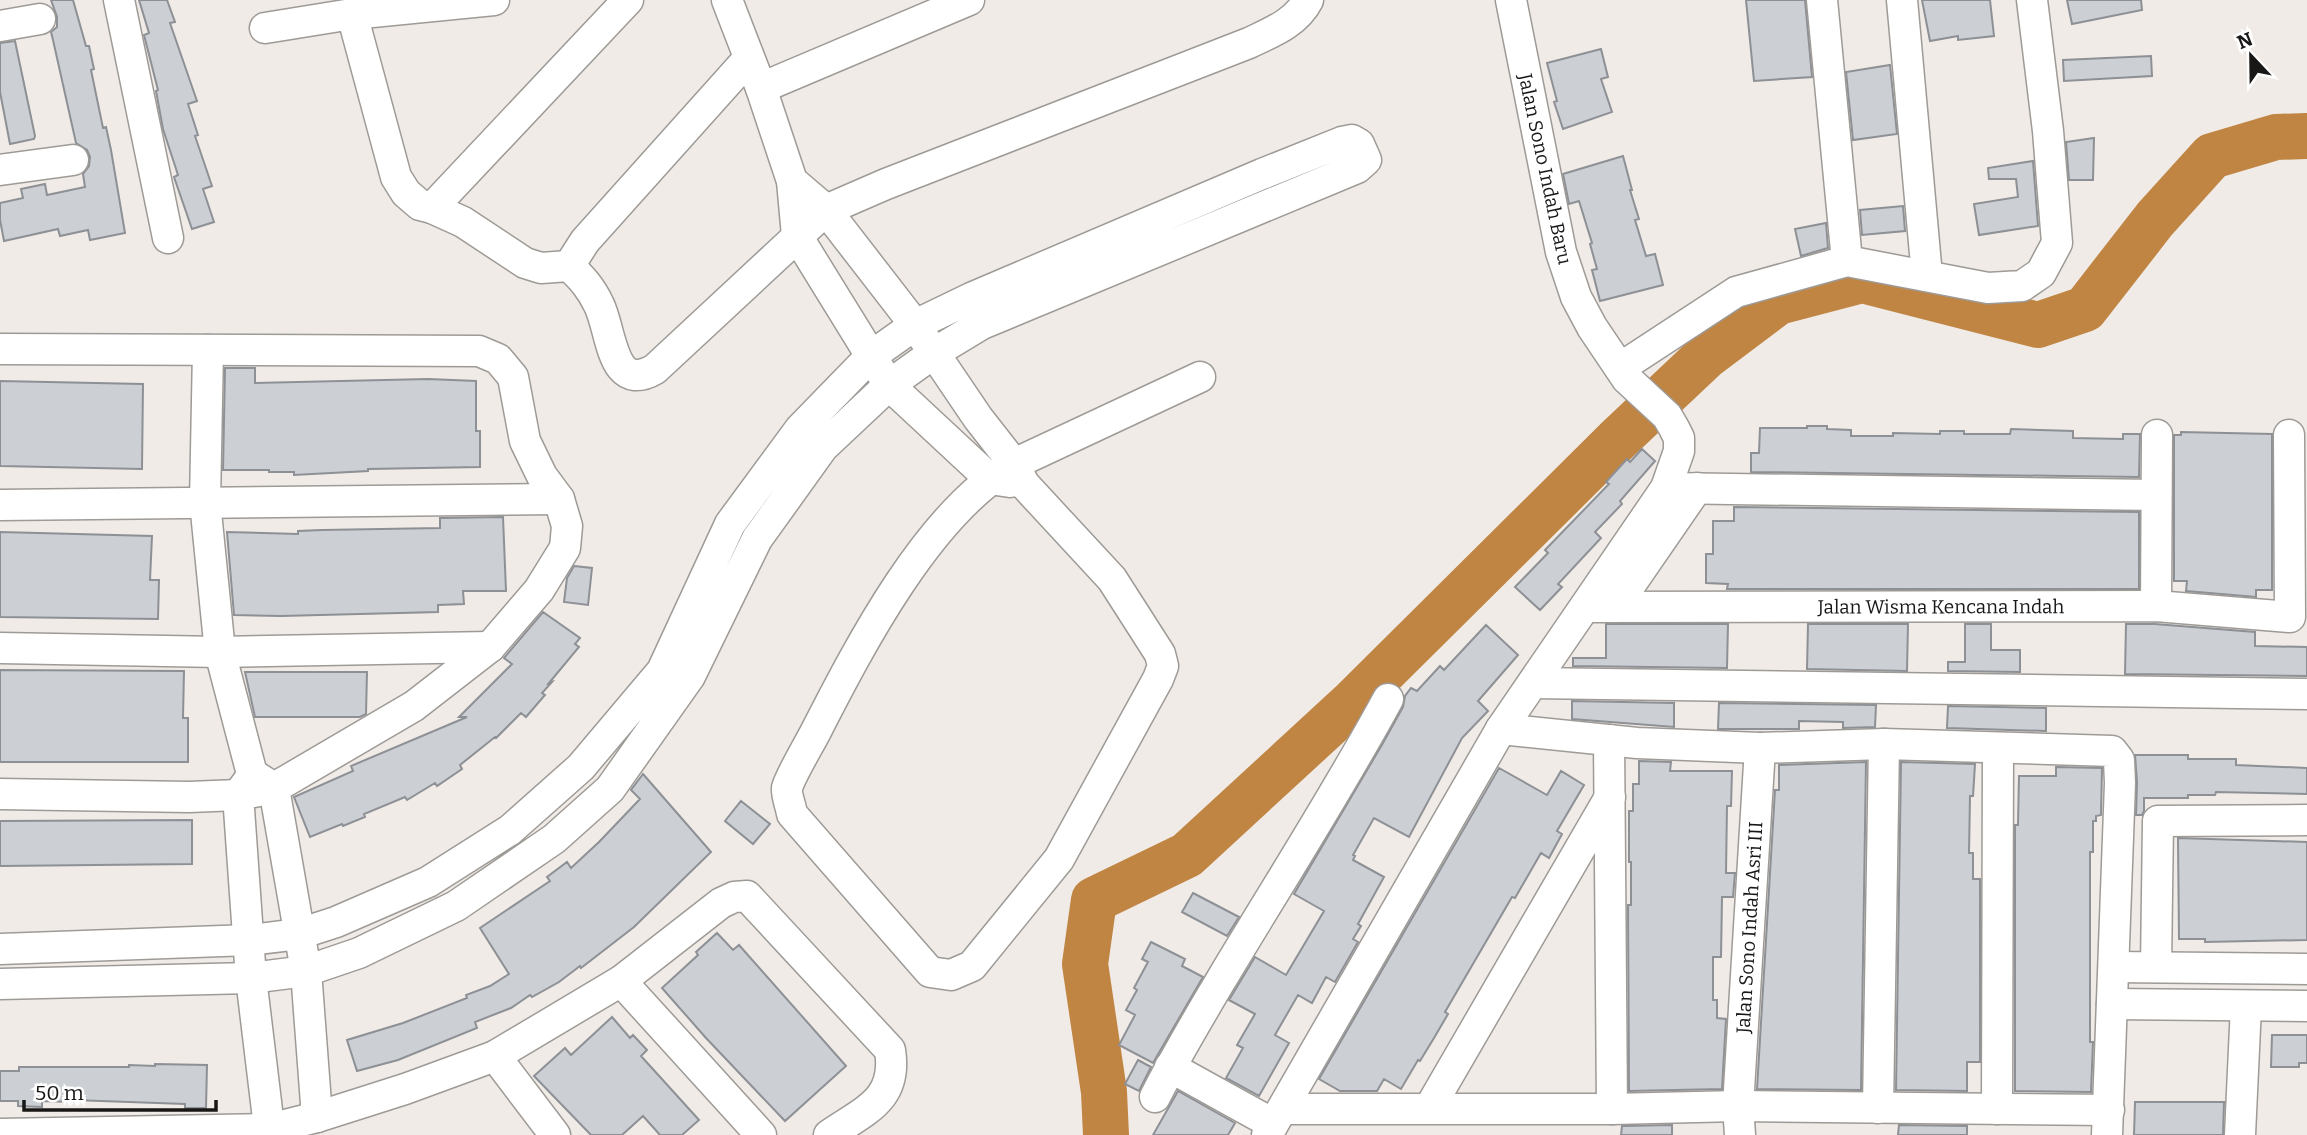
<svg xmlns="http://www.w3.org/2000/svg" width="2307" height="1135" font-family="Bitter,serif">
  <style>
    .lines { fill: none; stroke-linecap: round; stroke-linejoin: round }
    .river { stroke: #c08543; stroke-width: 46 }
    .building { fill: #cccfd4; stroke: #8d9095; stroke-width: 2 }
    .minor-casing { stroke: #9e9a96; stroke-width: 33 }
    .minor { stroke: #fff; stroke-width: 30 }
    .labels { text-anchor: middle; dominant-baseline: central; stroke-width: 5; stroke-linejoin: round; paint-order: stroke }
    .street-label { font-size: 19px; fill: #191716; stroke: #fff }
  </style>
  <rect width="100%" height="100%" fill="#f0ebe6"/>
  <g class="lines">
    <path class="river" d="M1106,1135l-2,-43 -19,-128 9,-64 93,-45 164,-151 265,-263 89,-84 73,-55 84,-22 176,45 47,-16 70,-90 57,-63 64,-19 31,-1"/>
  </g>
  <path class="building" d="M51,0h22l13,46h3l5,23 -3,1 12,58 3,-1 5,23 14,83 -35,7 -2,-10 -28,6 -2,-7 -54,12 -4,-21v-17l23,-5 -2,-9 24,-5 2,11 38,-8 -2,-13 6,-8 1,-9 -3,-7 -11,-7 -23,-103 -2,-8 6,-5v-10z
    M139,0h28l8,22 -5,1 27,78 -9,3 10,31 -3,1 17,50 -9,3 11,33 -22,7 -18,-52 4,-2 -15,-46 -7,-38 2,-1 -14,-55 5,-2z
    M1746,0h59l7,77 -58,4z
    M1922,0h68l4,36 -36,4v-4l-28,5z
    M2067,0h74l1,10 -70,14z
    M15,41l20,95 -1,3 -24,5 -10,-52v-49z
    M1601,49l7,28 -7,2 11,33 -49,17 -9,-27 3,-1 -10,-38z
    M2151,56l1,20 -88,5 -1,-21z
    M1890,65l7,69 -44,6 -7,-68z
    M2094,138l-1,42h-24l-3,-38z
    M1623,156l9,34h-2l9,29 -4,1 11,36 9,-2 8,31 -63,16 -8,-31 5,-1 -7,-25 2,-1 -13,-42 -10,3 -6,-30z
    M2033,161l5,65 -59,9 -5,-31 44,-7 -2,-18h-27l-1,-11z
    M1903,206l2,25 -43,4 -2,-25z
    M1826,223l2,25 -27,8 -6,-27z
    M225,368h30v15l173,-4 48,2v50h4v36l-112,2v2l-74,4v-3h-25v-2h-46z
    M0,381l143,3 -1,85 -142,-3z
    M1807,426h20v3l24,1v6h42v-3l47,1v-3h24v3h46l1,-5 62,2v7l50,1v-5h17l-1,43 -388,-5v-19h8l1,-25h47z
    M2181,432l91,2v156h-16v7l-70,-6 1,-10h-13v-146h7z
    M1642,449l13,12 -35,40 2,3 -27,28 6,6 -43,46 4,3 -22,23 -25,-23 33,-34 -3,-3 64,-66 -3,-2 21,-23 3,3z
    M1734,507l405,5v77h-412l1,-5 -22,-1v-29h7v-33h21z
    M503,517l3,74h-43l1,13 -26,1v7l-157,4 -47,-1 -7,-83 71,2v-3l24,-1 118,-2v-10z
    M0,532l152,4 -2,44h9l-1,39 -158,-2z
    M574,566l18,2 -4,37 -24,-3 3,-24z
    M543,612l37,26 -5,6 4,3 -30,36 3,-1 -10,11 3,2 -19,22 -5,-4 -25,25 -1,-1 -35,28 2,4 -25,17 -2,-3 -28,17 -2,-3 -41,17 1,3 -22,9 -1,-2 -32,13 -16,-40 59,-26 -2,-5 116,-49h-8l53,-53 -8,-6z
    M1606,624h122l-1,44 -154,-2v-8h33z
    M1808,624h100l-1,47 -100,-2z
    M1965,624h26v26h29v22l-72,-1v-9h17z
    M2126,624h29l100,8v14l52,1v29l-182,-2z
    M1486,625l32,30 -40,46 10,10 -26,27 -53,99 -35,-19 -21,37 2,1 -2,4 31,17 -26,47 3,2 -8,13 5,3 -23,40 -9,-5 -14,26 -14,-8 -23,40 14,8 -30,53 -33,-18 17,-30 -6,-3 18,-31 -26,-14 26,-43 31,18 38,-64 -30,-17 89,-151 20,-36 2,-11 6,-8 6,3 23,-25 4,4z
    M0,670l184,1 -1,47h5v44h-188z
    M245,672h122l-1,42 -6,3h-105z
    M1572,701l102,2v24l-102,-8z
    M1719,703l157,2 -1,22 -32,1v-6l-44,-1v8h-81z
    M1948,706l98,2v23l-99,-3z
    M2135,755h53v4h48v6l71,3v26l-91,-2 -1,3h-27v3h-44v13l-2,4h-6l1,-33z
    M1639,761l32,1 -1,9h62l-1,35h-4l-1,67h9l-2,24h-11l-1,60h-8v43h4v18l9,1 -4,70 -93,2 -1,-186h3v-43h-2v-51h4v-27h6z
    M1866,762l-5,328 -104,-1 18,-299h4v-25z
    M1901,762l74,2 -2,32h-3l-1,57h4v26h7v183h-13v29l-71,-1z
    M2056,767l46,1 -1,47 -5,1v5h-3v31h-3v190h3l-2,50 -76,-1v-266h3l1,-49h37z
    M1499,768l48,27 14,-24 23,14 -27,46 5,3 -13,24 -8,-5 -26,45 -3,-1 -67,115 3,2 -14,24 -14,23 -2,-1 -17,29 -17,-10 -7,12h-37l-21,-12z
    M643,774l68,78 -77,75 -53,41 -1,-2 -21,16 -27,15 -2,-2 -19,13 -36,14 2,6 -79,32 -41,11 -10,-31 56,-17 64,-25 -1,-3 24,-9 19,-12 -29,-46 70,-47 -3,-4 20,-15 4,6 28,-26 41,-43 -9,-9z
    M741,801l29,23 -17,20 -28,-23z
    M192,820v44l-192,2v-45z
    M2178,838l129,4v98l-102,2v-3h-26z
    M1193,893l46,24 -12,19 -45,-24z
    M717,933l16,17 6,-5 107,121 -61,55 -79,-83 -44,-50 36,-33 -2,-3z
    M1151,942l34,17 -3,7 21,11 -50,86 -34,-18 16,-30 -9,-5 11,-20 -3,-2 14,-26 -6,-3z
    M612,1017l18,21 3,-3 14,15 -6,6 58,64 -17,15h-22l-17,-19 -21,19h-31l-57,-59 31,-28 6,7z
    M2272,1035h35v28h-8v4h-28z
    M1138,1060l13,7 -12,24 -14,-7z
    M155,1064l52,1 -1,43h-21v-4l-112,-4v2l-31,-1v6l-24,-1v-5h-18v-30h19v-4h110v-2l26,1z
    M1178,1091l57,32 -7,12h-75z
    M2135,1102h89l-1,33h-89z
    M1672,1125v10h-51l1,-9z
    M1899,1125l68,1v9h-69z"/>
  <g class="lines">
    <defs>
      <g id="minor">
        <path d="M119,0l49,238"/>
        <path d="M727,0l34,88 31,93 5,55 92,149 101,94 20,3"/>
        <path d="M1822,0l25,261"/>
        <path d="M1902,0l25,276"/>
        <path d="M352,14l44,163 10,16 14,12 12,3 31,14 62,41 16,5 28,-2c13,12 22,22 30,39 13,26 12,90 56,64l171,-159 60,-26 363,-141c23,-11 47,-20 59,-43"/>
        <path d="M0,26l40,-7"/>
        <path d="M265,28l87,-14 142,-14"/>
        <path d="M761,88l208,-88"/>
        <path d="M0,170l73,-10"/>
        <path d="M792,181l34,29 89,115 63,93 36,46 10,20 88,95 48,75 3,12 -5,13 -99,180 -87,107 -21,9 -21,-3 -138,-158c-1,-8 -6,-19 -5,-26 3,-12 23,-45 29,-57 44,-86 113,-219 198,-267l186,-87"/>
        <path d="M432,208l196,-208"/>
        <path d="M569,266l16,-25 164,-183"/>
        <path d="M0,349l479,2 19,8 15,18 12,64 17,35 17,23 8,27 -2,22 -26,42 -49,57 -76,59 -140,82 -36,7 -49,2 -189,-3"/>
        <path d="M208,350l-3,152 15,150 32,122 22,14 32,183 11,146"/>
        <path d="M1620,368l116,-76 111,-31 141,27 34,-2 19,-13 16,-30 -9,-112 -16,-131"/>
        <path d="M1666,488l490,7"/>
        <path d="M0,505l559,-6"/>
        <path d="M2156,606l1,-171"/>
        <path id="s1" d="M1586,607l570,-1 134,11 -1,-182"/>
        <path d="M1615,607l82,-119"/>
        <path d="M0,648l220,4 270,-5"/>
        <path d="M1533,683l774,11"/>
        <path d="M1501,729l136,14 123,5 124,-4 228,7 7,9 1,23 -13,352"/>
        <path d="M1609,740l3,369"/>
        <path d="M249,780l-11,15 13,183 19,157"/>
        <path d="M0,949l250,-9 49,-6 37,-12 92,-40 82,-52 71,-63 81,-96 68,-147 70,-95 71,-73 44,-31 56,-27 291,-124 80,-32 10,-2 7,4 7,16 -9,8 -375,156 -48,29 -45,32 -66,62 -66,92 -67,137 -80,113 -56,50 -98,67 -97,47 -53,18 -55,7 -251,6"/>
        <path d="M2114,967l193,2"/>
        <path d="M2156,967l2,-146 149,-1"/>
        <path d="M621,981l140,154"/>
        <path d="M2112,1004l195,2"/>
        <path d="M495,1056l60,79"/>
        <path d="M1170,1067l103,57"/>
        <path d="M1155,1097c20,-40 43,-78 66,-117 56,-94 115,-185 167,-281"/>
        <path d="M1430,1107l180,-310"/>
        <path d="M1878,1108l6,-364"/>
        <path d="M1284,1109h328l126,-3 371,4"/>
        <path d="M1997,1109l1,-360"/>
        <path d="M0,1134l269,-5 48,-12 88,-28 90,-33 126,-75 100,-78 13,-6 13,-1 143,154c8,50 -25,60 -61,85"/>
        <path d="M1267,1135l234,-406 165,-241 13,-37v-13l-5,-10 -7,-12 -40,-37 -35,-52 -16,-30 -15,-45 -50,-252"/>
        <path id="s2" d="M1740,1135l-2,-29 22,-358"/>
        <path d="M2240,1135l6,-129"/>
      </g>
    </defs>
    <use href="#minor" class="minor-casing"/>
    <use href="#minor" class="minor"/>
  </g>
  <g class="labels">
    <g class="street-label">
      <text transform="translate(1545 169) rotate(78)">Jalan Sono Indah Baru</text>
      <text stroke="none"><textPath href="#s1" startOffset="355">Jalan Wisma Kencana Indah</textPath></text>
      <text stroke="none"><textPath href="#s2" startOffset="208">Jalan Sono Indah Asri III</textPath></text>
    </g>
  </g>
  <g transform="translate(2251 56) rotate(338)" stroke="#ffffff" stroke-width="5" paint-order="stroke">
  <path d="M0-5L12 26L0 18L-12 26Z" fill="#191716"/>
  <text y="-10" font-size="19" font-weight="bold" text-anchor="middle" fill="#191716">N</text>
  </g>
  <path d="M24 1100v10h192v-10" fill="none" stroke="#191716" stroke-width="3.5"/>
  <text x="35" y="1100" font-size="21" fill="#191716" stroke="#ffffff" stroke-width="5" paint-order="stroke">50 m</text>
</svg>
